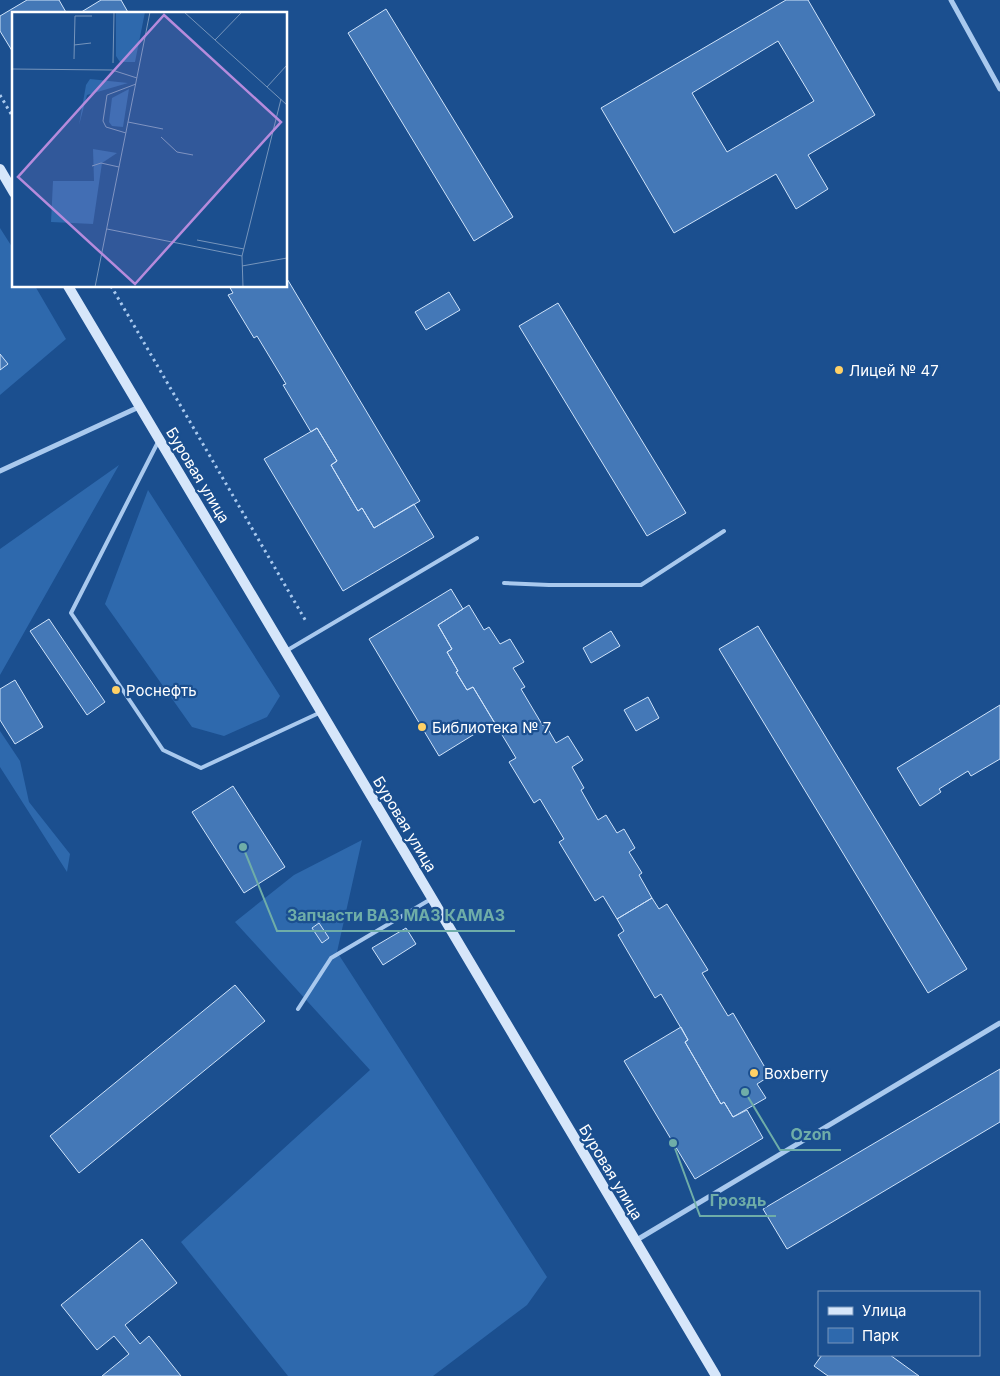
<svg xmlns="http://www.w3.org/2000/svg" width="1000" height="1376" font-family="Inter,sans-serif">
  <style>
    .green { fill: #2e69ad }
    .building { fill: #4478b7; stroke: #cfe3fa; fill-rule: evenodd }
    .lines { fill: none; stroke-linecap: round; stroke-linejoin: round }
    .path { stroke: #a9c9ee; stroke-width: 3; stroke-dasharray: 2.5 4; stroke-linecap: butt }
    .service { stroke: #a9c9ee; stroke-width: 4 }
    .minor { stroke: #a9c9ee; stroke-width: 5 }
    .secondary { stroke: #d6e6fa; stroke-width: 10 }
    .poi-dot { fill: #ffd166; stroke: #1b4f8f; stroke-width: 2 }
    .labels { text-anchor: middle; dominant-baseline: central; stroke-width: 4.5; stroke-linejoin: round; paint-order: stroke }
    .poi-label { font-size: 15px; fill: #fff; stroke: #1b4f8f; text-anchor: start }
    .street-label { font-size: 15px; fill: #fff; stroke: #1b4f8f }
    .inset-road { fill: none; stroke: #7695bc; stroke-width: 1 }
    .view { fill: #b68bdc; fill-opacity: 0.15; stroke: #b68bdc; stroke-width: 2.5 }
    .inset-edge { fill: none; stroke: #fff; stroke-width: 2.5 }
    .leader { fill: none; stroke: #6fada8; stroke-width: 2 }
    .callout-dot { fill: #6fada8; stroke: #1b4f8f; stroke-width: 2 }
    .callout-label { font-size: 16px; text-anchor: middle; font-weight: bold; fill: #6fada8; stroke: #1b4f8f; stroke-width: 4.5; stroke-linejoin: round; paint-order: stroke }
  </style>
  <rect width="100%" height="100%" fill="#1b4f8f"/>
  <path class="green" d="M0,228l14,22v36h21l31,53 -66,56z
    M119,465l-119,210v-126z
    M148,490l132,206 -13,21 -43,19 -32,-9 -87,-123z
    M0,731l20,30 9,41 41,52 -3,18 -67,-105z
    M362,840l-25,112 210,325 -20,28 -94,71h-145l-107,-134 189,-172 -135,-148 59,-47z"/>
  <path class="building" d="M27,0h32l8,14h-53v40l-14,-23v-15z
    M101,0h20l8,14h-51z
    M786,0h22l67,115 -67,40 20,34 -32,20 -20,-35 -102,59 -73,-125zM778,41l36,60 -87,51 -35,-59z
    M386,9l127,208 -39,24 -126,-208z
    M286,277l134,224 -46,27 -12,-20 -4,3 -27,-46 6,-4 -20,-33 -6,4 -28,-47 3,-1 -29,-48 -3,2 -26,-43 5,-2 -4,-7h57z
    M449,292l11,18 -34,20 -11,-18z
    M558,303l128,210 -39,23 -128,-210z
    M0,354l8,10 -8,6z
    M317,428l20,33 -6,4 27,46 4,-3 12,20 40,-24 20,33 -91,54 -79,-132z
    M451,589l12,20 -25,16 14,24 -5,3 11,19 -2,1 11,18 6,-3 21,35 -55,34 -70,-117z
    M469,605l15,25 5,-3 11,17 10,-5 14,23 -11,6 12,19 -4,2 22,37 2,-2 11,19 12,-7 15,24 -11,7 12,21 -3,2 17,30 8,-5 11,18 7,-4 11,19 -6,4 13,21 -3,2 13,23 -35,21 -14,-23 -8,5 -36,-59 5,-3 -24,-40 -6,4 -25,-41 7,-4 -43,-71 -6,3 -11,-18 2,-1 -11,-19 5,-3 -14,-24z
    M49,619l56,83 -18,13 -57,-84z
    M758,626l209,343 -39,24 -209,-344z
    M611,631l9,15 -29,17 -8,-15z
    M15,680l28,47 -28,17 -15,-24v-31z
    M648,697l11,21 -23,13 -12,-21z
    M1000,705v54l-29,17 -3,-5 -29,18 2,3 -21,14 -23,-38z
    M233,786l52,81 -41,26 -52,-81z
    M652,898l7,11 8,-5 41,66 -6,3 26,43 5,-3 37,63 -13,8 9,14 -33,19 -9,-15 -3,2 -36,-62 3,-2 -27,-46 -6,4 -37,-63 6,-4 -7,-12z
    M319,923l10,15 -7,5 -10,-15z
    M406,928l10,16 -33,21 -11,-17z
    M235,985l30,36 -186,152 -29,-37z
    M681,1027l7,13 -3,2 36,62 3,-2 9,15 14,-7 16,28 -68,41 -71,-118z
    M1000,1069v53l-213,127 -24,-40z
    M142,1239l35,44 -52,42 15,19 9,-8 32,40h-79l27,-22 -15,-18 -17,14 -36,-45z
    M822,1355h68l29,21h-91l-14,-10z"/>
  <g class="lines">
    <path class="path" d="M0,95l14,24
      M111,286l196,337"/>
    <path class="service" d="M158,442l-87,171 92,137 38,18 118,-55
      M504,583l45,2h92l83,-54
      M286,651l191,-113
      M298,1009l33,-51 100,-59"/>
    <path class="minor" d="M951,0l49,89
      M0,471l139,-64
      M635,1241l365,-218"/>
    <path class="secondary" d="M0,169l14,24
      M68,286l648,1090"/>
  </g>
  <g class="poi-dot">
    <circle cx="839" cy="370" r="5"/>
    <circle cx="116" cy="690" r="5"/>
    <circle cx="422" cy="727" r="5"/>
    <circle cx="754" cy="1073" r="5"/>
  </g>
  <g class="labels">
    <g class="poi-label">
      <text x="849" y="370">Лицей № 47</text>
      <text x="126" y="690">Роснефть</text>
      <text x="432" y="727">Библиотека № 7</text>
      <text x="764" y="1073">Boxberry</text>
    </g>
    <g class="street-label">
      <text transform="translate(198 475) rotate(59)">Буровая улица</text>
      <text transform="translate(405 824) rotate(59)">Буровая улица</text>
      <text transform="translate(611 1172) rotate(59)">Буровая улица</text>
    </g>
  </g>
  <g transform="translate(12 12)">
    <rect width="275" height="275" fill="#1b4f8f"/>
    <path d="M104,0h29l-10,50h-15l-4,-6zM78,67l38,4 -41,12 -8,30 7,-40zM117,77l-6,38 -11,-1 -3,-4 3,-24zM81,137l24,4 -15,10 -9,61 -42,-2 2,-41h41z" fill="#2e69ad"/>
    <path class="inset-road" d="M172,0l103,93M203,28l27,-28M62,33l17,-2M62,47l1,-43h17M101,51l1,-51M0,57l100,1 25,8M255,75l20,-22M116,110l35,7M114,121l-20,-6 -3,-6 4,-26 29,-11M149,125l16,15 16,3M80,154l9,-3 18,4M95,217l135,27M185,228l47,9M230,254l45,-8M83,275l55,-275M231,275l-1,-31 39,-157"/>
    <path class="view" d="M152,3l117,107 -146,162 -117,-107z"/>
    <rect width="275" height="275" class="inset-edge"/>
  </g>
  <path class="leader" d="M243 847L277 931H515M745 1092L780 1150H841M673 1143L700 1216H776"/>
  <g class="callout-dot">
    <circle cx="243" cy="847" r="5"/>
    <circle cx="745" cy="1092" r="5"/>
    <circle cx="673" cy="1143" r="5"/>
  </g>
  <g class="callout-label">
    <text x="396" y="921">Запчасти ВАЗ МАЗ КАМАЗ</text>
    <text x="811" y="1140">Ozon</text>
    <text x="738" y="1206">Гроздь</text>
  </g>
  <rect x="818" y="1291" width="162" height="65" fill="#1b4f8f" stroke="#7695bc"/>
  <rect x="828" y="1307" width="25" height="8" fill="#d6e6fa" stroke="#7695bc"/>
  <text x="862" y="1316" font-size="15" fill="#ffffff">Улица</text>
  <rect x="828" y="1328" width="25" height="15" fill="#2e69ad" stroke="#7695bc"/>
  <text x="862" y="1341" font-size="15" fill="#ffffff">Парк</text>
</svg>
